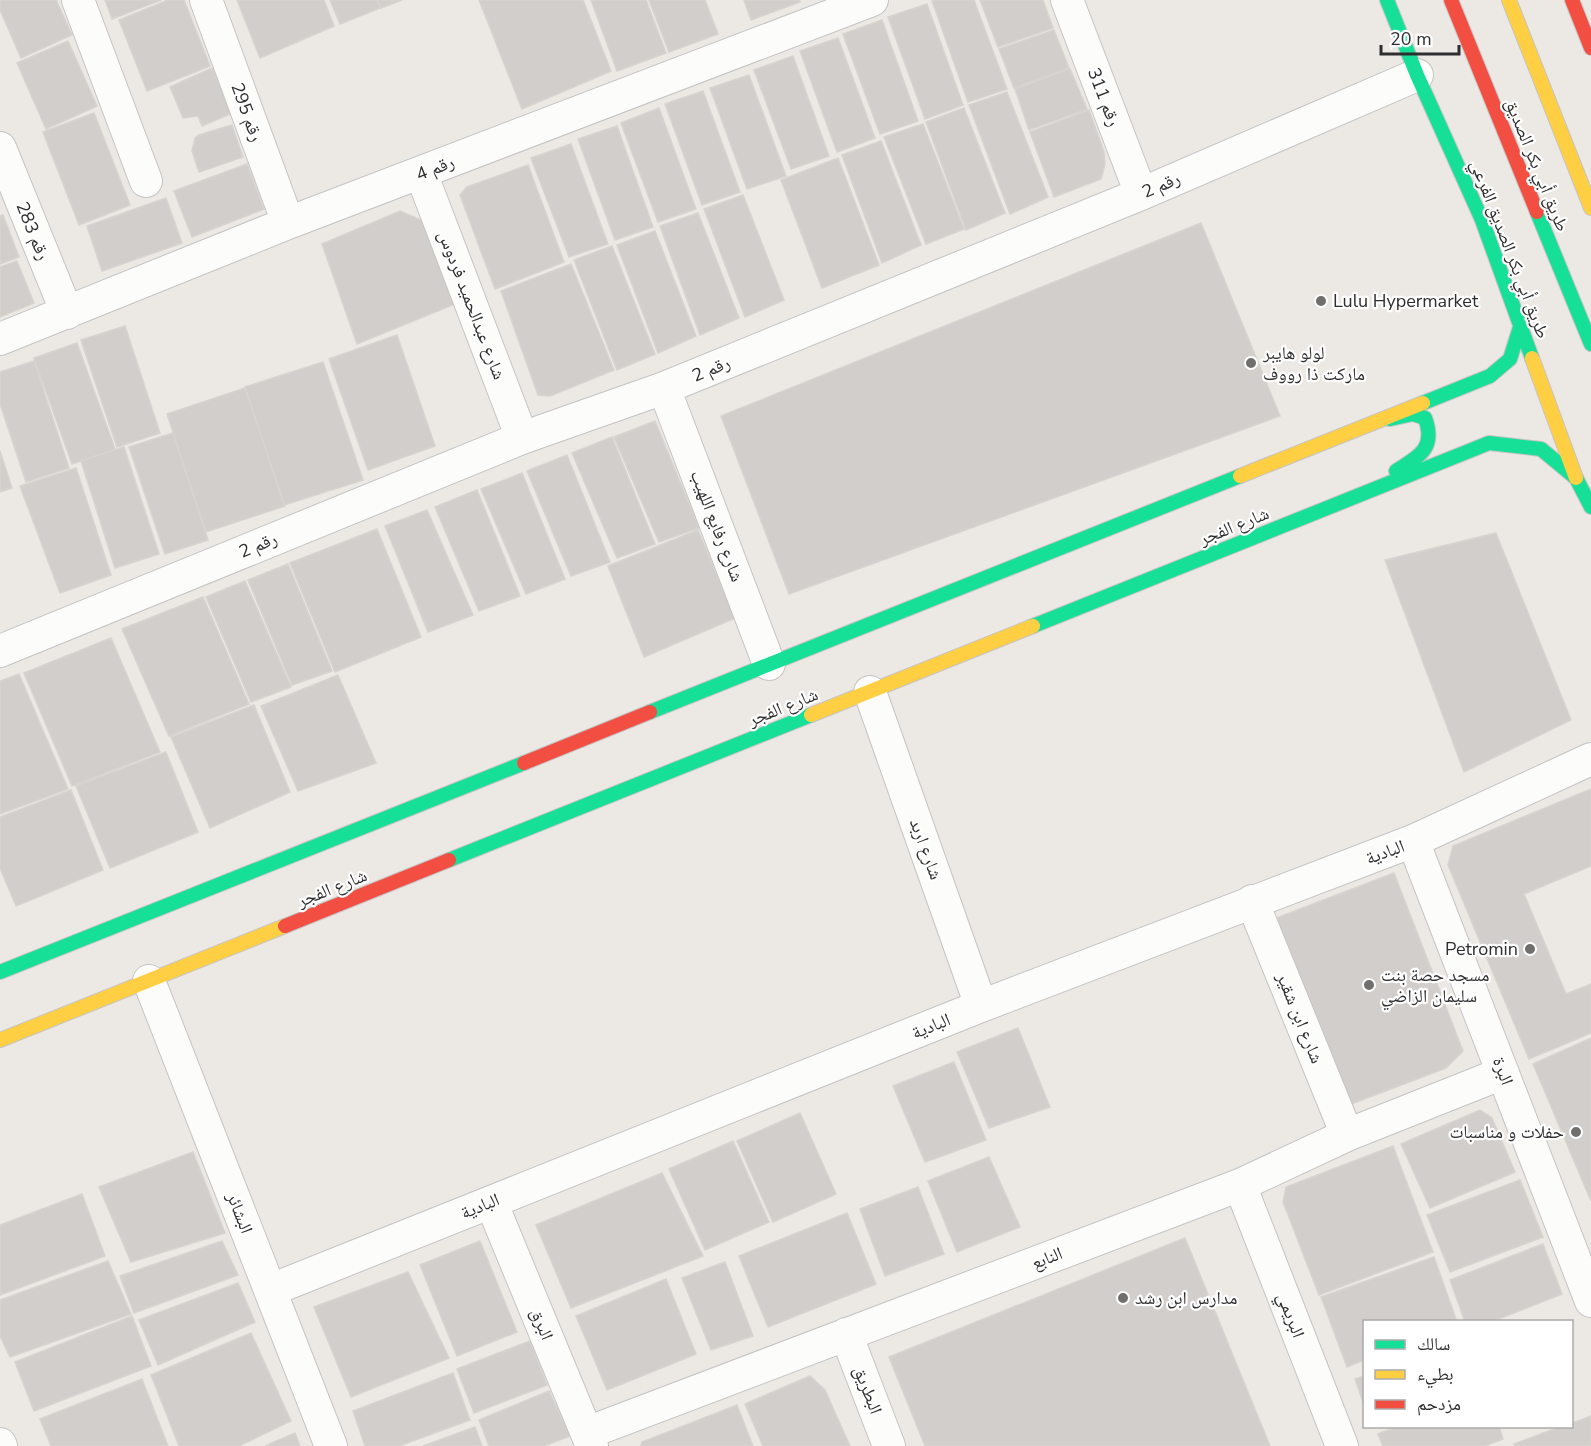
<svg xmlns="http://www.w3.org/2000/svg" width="1591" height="1446" font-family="'Nunito Sans','Noto Naskh Arabic',sans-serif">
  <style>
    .building { fill: #d1cecb; stroke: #d7d4d0; stroke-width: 1.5 }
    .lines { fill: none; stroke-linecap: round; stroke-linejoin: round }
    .street-casing { stroke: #c5c4c5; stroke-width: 34 }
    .fast-casing { stroke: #c5c4c5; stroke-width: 16 }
    .slow-casing { stroke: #c5c4c5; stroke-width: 16 }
    .jam-casing { stroke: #c5c4c5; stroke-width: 16 }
    .street { stroke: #fcfcfb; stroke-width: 32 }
    .fast { stroke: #16e098; stroke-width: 14 }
    .slow { stroke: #ffcf43; stroke-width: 14 }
    .jam { stroke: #f24e42; stroke-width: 14 }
    .poi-dot { fill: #706f6e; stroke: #fff; stroke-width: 2 }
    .labels { text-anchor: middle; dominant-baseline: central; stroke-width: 4.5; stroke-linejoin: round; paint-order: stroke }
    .street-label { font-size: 18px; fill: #2e2e2e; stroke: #fff }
    .poi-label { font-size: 18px; fill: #2e2e2e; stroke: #fff; text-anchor: start }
  </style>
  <rect width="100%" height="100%" fill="#ece8e4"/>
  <path class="building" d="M0,0h56l16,35 -51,23 -21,-48z
    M105,0h56l-49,19z
    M168,0h16l26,66 -63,25 -28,-71z
    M237,0h87l10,26 -74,32z
    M330,0h47l3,8 -40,16z
    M378,0h24l-21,8z
    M479,0h104l28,71 -89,38z
    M591,0h55l20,53 -49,18z
    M649,0h56l13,34 -49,18z
    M744,0h56v2l-49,18z
    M935,0h39l33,89 -39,13 -36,-101z
    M980,0h63l10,28 -55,19z
    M927,4l36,101 -38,14 -37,-102z
    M882,20l36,101 -38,13 -37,-100z
    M1054,30l15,38 -55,20 -15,-39z
    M838,38l37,100 -38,14 -37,-101z
    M68,41l29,65 -51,23 -29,-66z
    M793,56l36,100 -38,13 -37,-99z
    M212,68l20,45 -30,13 -4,-10 -15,2 -13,-31z
    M1070,69l17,40 -58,21 -14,-41z
    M749,75l37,101 -39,13 -37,-101z
    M703,91l37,101 -38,13 -37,-101z
    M1007,92l41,105 -38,17 -41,-109z
    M659,108l37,101 -38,13 -37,-99z
    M964,108l41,105 -39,17 -40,-108z
    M1089,110l15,42 1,12 -4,15 -47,18 -24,-65z
    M94,113l36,92 -51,20 -36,-93z
    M923,124l41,105 -38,15 -42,-107z
    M232,125l11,32 -44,15 -7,-21 3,-13 4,-3z
    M617,126l36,101 -38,13 -37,-101z
    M881,141l40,104 -39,18 -40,-108z
    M571,144l37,100 -39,13 -38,-99z
    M838,158l41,107 -57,23 -41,-108z
    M247,164l17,45 -72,28 -18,-46z
    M528,165l36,97 -69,27 -35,-94 7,-8z
    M743,195l41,105 -39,17 -41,-108z
    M166,198l16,45 -80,28 -15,-45z
    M400,211l23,10 34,82 -100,41 -35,-100z
    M698,213l41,105 -39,17 -40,-109z
    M3,215l16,42 -19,7v-48z
    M1201,223l79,193 -491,178 -68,-178z
    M655,231l41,105 -38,17 -41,-108z
    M612,246l43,108 -38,16 -43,-110z
    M17,261l17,42 -34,14v-50z
    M571,264l43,106 -64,26 -12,-1 -37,-104z
    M125,326l35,107 -43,14 -36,-107z
    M397,335l38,111 -67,24 -39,-111z
    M77,343l38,106 -43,15 -38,-106z
    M34,361l35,107 -43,14 -26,-78v-32z
    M323,362l40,118 -79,25 -39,-118z
    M245,388l40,118 -79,26 -39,-118z
    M655,421l44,107 -40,14 -45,-105z
    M173,433l35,107 -43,14 -36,-107z
    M612,437l43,107 -38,14 -45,-105z
    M124,447l35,107 -44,14 -34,-107z
    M0,451l12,37 -12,4z
    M567,455l43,107 -39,14 -44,-105z
    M76,468l35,107 -51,18 -40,-107z
    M522,473l43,106 -39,15 -45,-105z
    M477,490l43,106 -41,15 -44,-104z
    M427,510l46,105 -45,17 -43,-106z
    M377,529l44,108 -86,35 -45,-109z
    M698,530l37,88 -91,39 -36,-91z
    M1496,533l75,187 -107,52 -79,-212z
    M288,564l44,107 -40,14 -44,-105z
    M245,581l46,106 -40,15 -45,-105z
    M203,597l46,107 -80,32 -47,-107z
    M111,638l49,114 -88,34 -48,-113z
    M19,674l49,115 -68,25v-133z
    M338,675l38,88 -78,28 -37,-85z
    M254,705l36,87 -80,36 -39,-91z
    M166,752l32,80 -88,36 -34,-82z
    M1591,789v77l-67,28 42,100 25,-10v49l-62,26 -81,-194 5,-19z
    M71,790l32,80 -87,36 -16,-38v-51z
    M1394,873l69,178 -17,17 -100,38 -72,-187z
    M1018,1028l32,79 -61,21 -32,-76z
    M1591,1038v163l-58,-137z
    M954,1062l32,78 -61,22 -32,-76z
    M1480,1110l12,8 23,54 -85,36 -29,-64z
    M800,1113l36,81 -63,28 -36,-81z
    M733,1141l36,81 -64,28 -36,-81z
    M1393,1146l40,106 -114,43 -36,-93 3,-15z
    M193,1152l32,81 -94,29 -32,-75z
    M989,1157l31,70 -63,25 -29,-71z
    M662,1173l41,83 -132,52 -35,-83z
    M1520,1180l23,57 -93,35 -23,-57z
    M918,1187l26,67 -59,22 -25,-67z
    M82,1194l23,62 -105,39v-70z
    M847,1213l29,71 -108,43 -29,-71z
    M1185,1238l85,208h-345l-36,-89z
    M222,1241l16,34 -104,38 -14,-37z
    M480,1241l37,91 -60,24 -37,-91z
    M1543,1244l19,50 -71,28h-26l-15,-42z
    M1434,1257l23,65h-93v38l-17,7 -26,-70z
    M108,1261l23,53 -121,43 -10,-21v-36z
    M725,1262l28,74 -42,14 -29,-72z
    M408,1272l41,86 -98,39 -37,-90z
    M666,1279l30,75 -89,36 -31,-74z
    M238,1283l17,39 -97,43 -19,-45z
    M132,1316l19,50 -117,45 -19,-49z
    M251,1333l40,88 -52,25h-60l-28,-71z
    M530,1341l17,44 -73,28 -17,-44z
    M453,1373l17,47 -71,26h-34l-12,-35z
    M810,1376l15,14 25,56h-87l-18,-42z
    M1364,1376v29l-9,-26z
    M142,1379l26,67h-117l-11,-27z
    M549,1391l21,45 -26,10h-55l-10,-26z
    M737,1405l16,41h-112l1,-4z
    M1591,1416v30h-76l-1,-2 48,-18h10v-3z
    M1398,1426h101l4,13 -18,7h-102l-5,-12z
    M475,1427l7,19h-59z
    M295,1433l5,13h-35z"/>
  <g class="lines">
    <defs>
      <path id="street" d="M78,0l68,181
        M206,0l82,223
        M1067,0l74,194
        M0,148l67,165
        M421,173l101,265
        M0,339l288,-116 584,-223
        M664,388l105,276
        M0,651l522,-213 142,-50 477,-194 276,-119
        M870,692l111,314
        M1413,841l178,460
        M1252,901l95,234
        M149,981l182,465
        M1240,1185l102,261
        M491,1202l101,244
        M271,1290l710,-284 432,-165 178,-82
        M846,1334l43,112
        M587,1433l653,-248 107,-50 156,-62
        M0,1444l1,2"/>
      <path id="fast" d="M1387,0l30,75 65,145 50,138
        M1537,212l54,132
        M1423,403l67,-27 20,-17 11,-35
        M1390,419l23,-5 12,4c11,30 -5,38 -29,53
        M1033,626l456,-183 52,6 35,29 15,29
        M650,712l590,-236
        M449,860l362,-145
        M0,972l524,-209"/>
      <path id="slow" d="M1509,0l82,208
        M1532,358l44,120
        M1240,476l183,-73
        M811,715l222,-89
        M0,1040l285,-114"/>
      <path id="jam" d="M1451,0l86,212
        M1572,0l19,48
        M524,763l126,-51
        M285,926l164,-66"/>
    </defs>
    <use href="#street" class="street-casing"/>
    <use href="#fast" class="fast-casing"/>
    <use href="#slow" class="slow-casing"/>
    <use href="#jam" class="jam-casing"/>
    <use href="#street" class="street"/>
    <use href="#fast" class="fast"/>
    <use href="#slow" class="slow"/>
    <use href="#jam" class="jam"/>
  </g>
  <g class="poi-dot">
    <circle cx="1321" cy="301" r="6"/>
    <circle cx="1251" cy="363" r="6"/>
    <circle cx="1530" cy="949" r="6"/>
    <circle cx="1369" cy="985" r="6"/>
    <circle cx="1576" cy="1132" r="6"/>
    <circle cx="1123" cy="1298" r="6"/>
  </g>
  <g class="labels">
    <g class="street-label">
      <text transform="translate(1104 97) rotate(69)">رقم 311</text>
      <text transform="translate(247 112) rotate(70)">رقم 295</text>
      <text transform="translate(1537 165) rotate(68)">طريق أبي بكر الصديق</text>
      <text transform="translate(435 168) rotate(-21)">رقم 4</text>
      <text transform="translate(1161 185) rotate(-23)">رقم 2</text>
      <text transform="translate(33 231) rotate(68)">رقم 283</text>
      <text transform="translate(1510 249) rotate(69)">طريق أبي بكر الصديق الفرعي</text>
      <text transform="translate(472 305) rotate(69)">شارع عبدالحميد فردوس</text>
      <text transform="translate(711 369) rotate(-22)">رقم 2</text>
      <text transform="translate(717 526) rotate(69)">شارع رفايع اللهيب</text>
      <text transform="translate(1234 526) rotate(-22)">شارع الفجر</text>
      <text transform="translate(258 545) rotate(-22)">رقم 2</text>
      <text transform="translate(783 707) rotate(-22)">شارع الفجر</text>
      <text transform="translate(926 849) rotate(70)">شارع اربد</text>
      <text transform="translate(1385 852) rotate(-20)">البادية</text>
      <text transform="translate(332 888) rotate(-22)">شارع الفجر</text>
      <text transform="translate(1300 1018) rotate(68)">شارع ابن شقير</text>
      <text transform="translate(931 1026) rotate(-22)">البادية</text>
      <text transform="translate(1503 1071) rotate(69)">البرة</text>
      <text transform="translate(480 1206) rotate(-22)">البادية</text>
      <text transform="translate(240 1213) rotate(69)">البشائر</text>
      <text transform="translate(1047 1258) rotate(-21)">النابع</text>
      <text transform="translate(1291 1315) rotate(69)">البريمي</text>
      <text transform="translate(542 1324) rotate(68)">البرق</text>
      <text transform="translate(868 1390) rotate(69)">البطريق</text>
    </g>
    <g class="poi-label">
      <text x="1333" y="301">Lulu Hypermarket</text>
      <text x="1263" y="353">لولو هايبر<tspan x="1263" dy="21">ماركت ذا رووف</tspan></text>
      <text x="1518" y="949" text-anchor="end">Petromin</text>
      <text x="1381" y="975">مسجد حصة بنت<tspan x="1381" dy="21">سليمان الزاضي</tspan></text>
      <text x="1564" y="1132" text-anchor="end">حفلات و مناسبات</text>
      <text x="1135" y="1298">مدارس ابن رشد</text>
    </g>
  </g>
  <rect x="1363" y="1320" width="210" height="108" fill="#ffffff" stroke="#ababab" stroke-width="1.5"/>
  <rect x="1375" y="1340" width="30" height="9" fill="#16e098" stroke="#ababab" stroke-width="1.5"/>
  <text x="1417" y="1350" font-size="18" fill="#2e2e2e">سالك</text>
  <rect x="1375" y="1370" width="30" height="9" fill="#ffcf43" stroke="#ababab" stroke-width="1.5"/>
  <text x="1417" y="1380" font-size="18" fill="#2e2e2e">بطيء</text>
  <rect x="1375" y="1400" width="30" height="9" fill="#f24e42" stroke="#ababab" stroke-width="1.5"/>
  <text x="1417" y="1410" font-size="18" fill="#2e2e2e">مزدحم</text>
  <path d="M1381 45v9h78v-9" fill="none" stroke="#2e2e2e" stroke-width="3"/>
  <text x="1390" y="45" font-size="18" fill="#2e2e2e" stroke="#ffffff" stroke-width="4.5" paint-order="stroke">20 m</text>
</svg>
